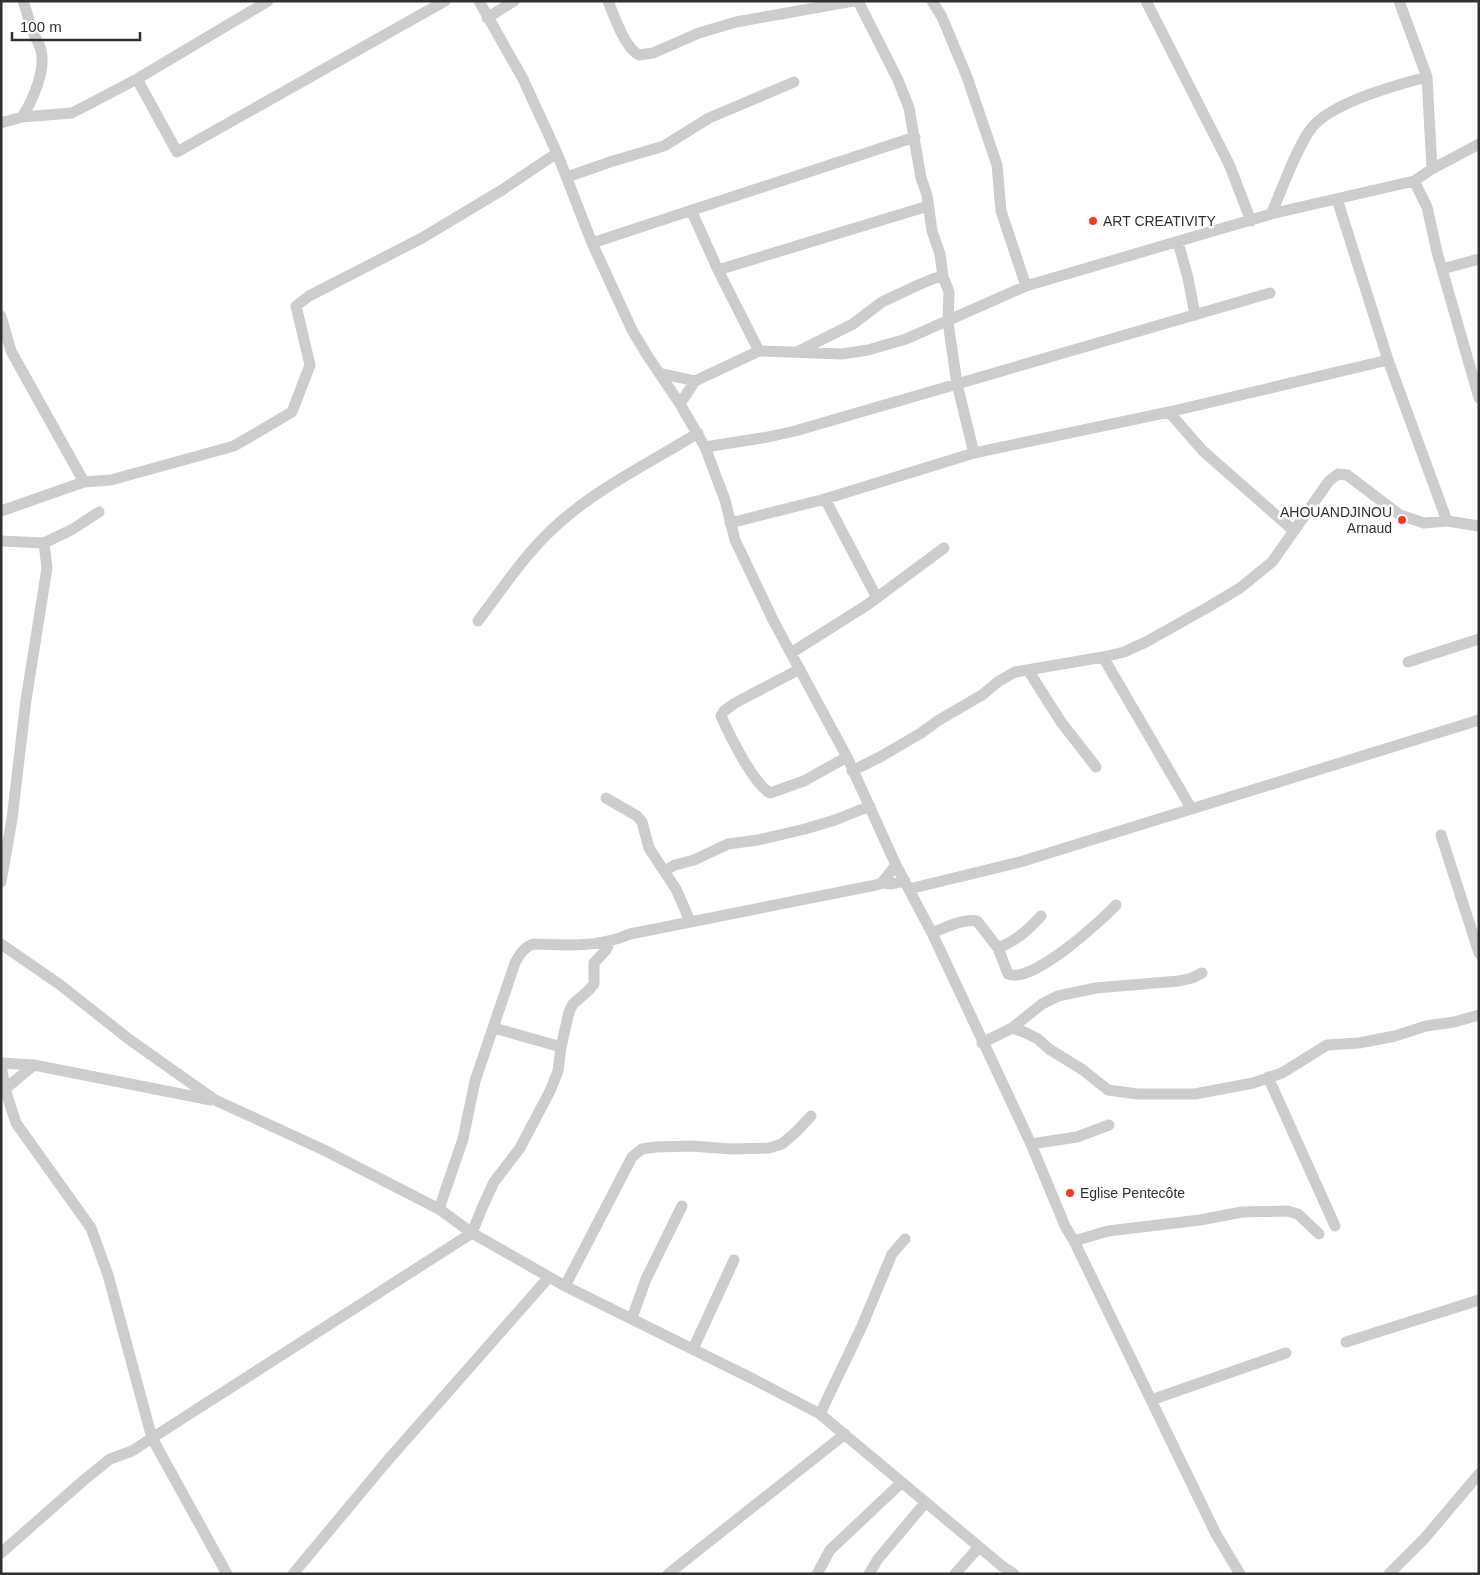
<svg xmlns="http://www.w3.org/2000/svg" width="1480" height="1575" font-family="Helvetica,sans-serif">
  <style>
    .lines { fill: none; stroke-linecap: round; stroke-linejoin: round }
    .minor { stroke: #cdcdcd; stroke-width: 11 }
    .poi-dot { fill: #f63a22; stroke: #fff; stroke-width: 2 }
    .labels { text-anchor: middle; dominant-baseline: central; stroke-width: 5; stroke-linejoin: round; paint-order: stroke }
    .poi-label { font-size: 14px; fill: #303030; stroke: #fff; text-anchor: start }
  </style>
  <rect width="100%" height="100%" fill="#fff"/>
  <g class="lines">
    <path class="minor" d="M479,1l44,78 34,74 35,90 40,87 15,25 33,49 25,43 20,53 10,40 39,82 73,135 49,108 36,68 99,211 34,82 9,15 142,293 24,40
      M608,1c6,15 17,47 31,54l14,-2 46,-20 37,-11 117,-21
      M932,1l10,16 25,60 30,88 4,46 25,75
      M1146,1l83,163 22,57
      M1399,1l28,76 5,92
      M487,18l27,-17
      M137,79l40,73 268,-151
      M22,117c11,-17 24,-47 19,-67 -2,-7 -6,-12 -8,-18 -4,-10 -6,-21 -10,-31
      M1,123l21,-6 50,-4 65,-34 131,-78
      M567,177l46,-16 51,-15 45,-28 85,-36
      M1414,181l13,26 10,45 42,146
      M1337,199l51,161 59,161
      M691,210l27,60 41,81
      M1271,214c12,-26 23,-61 39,-84 19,-27 86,-45 117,-53
      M1178,242l10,36 7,37
      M592,243l323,-106
      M1442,269l37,-10
      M718,270l210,-64
      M1,316l10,35 73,131
      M799,351l54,-27 29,-22 36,-17 17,-7 8,-1
      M659,373l36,8
      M680,404l15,-23 64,-30 83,3 26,-4 38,-11 120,-53 245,-72 143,-33 18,-12 47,-25
      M1169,412l34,39 91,80
      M705,447l63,-10 27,-6 162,-47 -9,-62 1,-30 -6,-15 -3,-23 -8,-23 -5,-36 -6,-17 -12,-70 -11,-28 -40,-79
      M974,453l-17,-69 313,-91
      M825,499l52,99
      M1,511l83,-29 27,-2 123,-34 58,-34 18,-47 -14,-59 13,-10 113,-58 80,-48 55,-37
      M730,523l95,-24 149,-46 195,-41 219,-52
      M1,541l43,2 29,-14 26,-17
      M478,621c25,-33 49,-70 80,-97 41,-37 93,-62 140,-91
      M791,653l76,-48 77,-57
      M1103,657l88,151
      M1408,662l71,-23
      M800,669l-65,34 -11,8 -3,5c9,20 32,67 49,77l34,-12 43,-24
      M1028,670l33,52 35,45
      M852,771l28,-14 41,-24 18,-13 43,-25 17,-14 16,-9 88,-15 21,-5 22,-10 64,-36 30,-18 32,-26 57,-81 9,-7 9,1 8,6 45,34 24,8 23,-2 32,5
      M606,798l31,18 5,6 7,26 15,23
      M1441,835l38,118
      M1,882l11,-63 14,-119 21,-132 -3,-25
      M882,883l10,1 13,-3
      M909,889l111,-27 459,-142
      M690,921l-14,-32 -12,-18 11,-6 19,-5 34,-16 30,-4 47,-11 30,-9 35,-14
      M932,933c12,-5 32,-15 45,-12l21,27 10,26c23,11 92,-52 108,-69
      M1,944l58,40 71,56 85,60 109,50 115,59 33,24 93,53 192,95 63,33 182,152 12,8
      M998,948c18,-7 30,-18 43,-32
      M494,1028l67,19 8,-35 4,-8 16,-14 5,-6v-21l12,-13 4,-8
      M1012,1028l12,4 14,7 11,10 34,21 25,20 29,4h58l58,-11 29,-10 45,-28 32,-2 36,-7 31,-10 28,-4 25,-7
      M982,1043l30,-15 30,-24 16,-8 38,-8 83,-7 13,-3 10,-5
      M1,1063l33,2 177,35
      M1,1064l4,25 11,34 75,105 17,47 44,163 75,136
      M1268,1077l67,149
      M1,1090l4,-1 29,-24
      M1031,1144l46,-7 32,-12
      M439,1209l24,-70 12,-58 40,-118c5,-9 8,-15 18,-19 33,1 65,4 97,-10l246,-49 6,-2 14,-18
      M1074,1241l34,-10 92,-11 42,-8 45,-1 11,3 21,20
      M565,1286l67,-129 10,-8 14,-2 35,-1 41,3 37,-1 13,-4 14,-12 15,-16
      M632,1318l14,-39 36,-73
      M1346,1342l133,-42
      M693,1349l41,-89
      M1151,1400l135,-47
      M820,1414l42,-88 30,-72 13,-15
      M1,1553l83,-73 26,-21 22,-8 20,-13 320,-205 10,-25 12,-26 26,-34 30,-57 8,-20 3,-24
      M293,1574l95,-114 161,-183
      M668,1574l177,-140
      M817,1574l13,-24 71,-67
      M869,1574l9,-15 47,-56
      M955,1574l24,-27
      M1389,1574l35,-35 55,-65"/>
  </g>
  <g class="poi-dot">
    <circle cx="1093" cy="221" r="5"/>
    <circle cx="1402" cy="520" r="5"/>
    <circle cx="1070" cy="1193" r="5"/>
  </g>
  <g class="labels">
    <g class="poi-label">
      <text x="1103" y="221">ART CREATIVITY</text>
      <text x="1392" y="512" text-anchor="end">AHOUANDJINOU<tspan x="1392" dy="16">Arnaud</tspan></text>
      <text x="1080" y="1193">Eglise Pentecôte</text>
    </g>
  </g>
  <rect width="1480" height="1575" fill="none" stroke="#303030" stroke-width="5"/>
  <path d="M12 32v8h128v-8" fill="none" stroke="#303030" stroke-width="2.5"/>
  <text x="20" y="32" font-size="15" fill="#303030" stroke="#ffffff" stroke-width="4" paint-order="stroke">100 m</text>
</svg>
